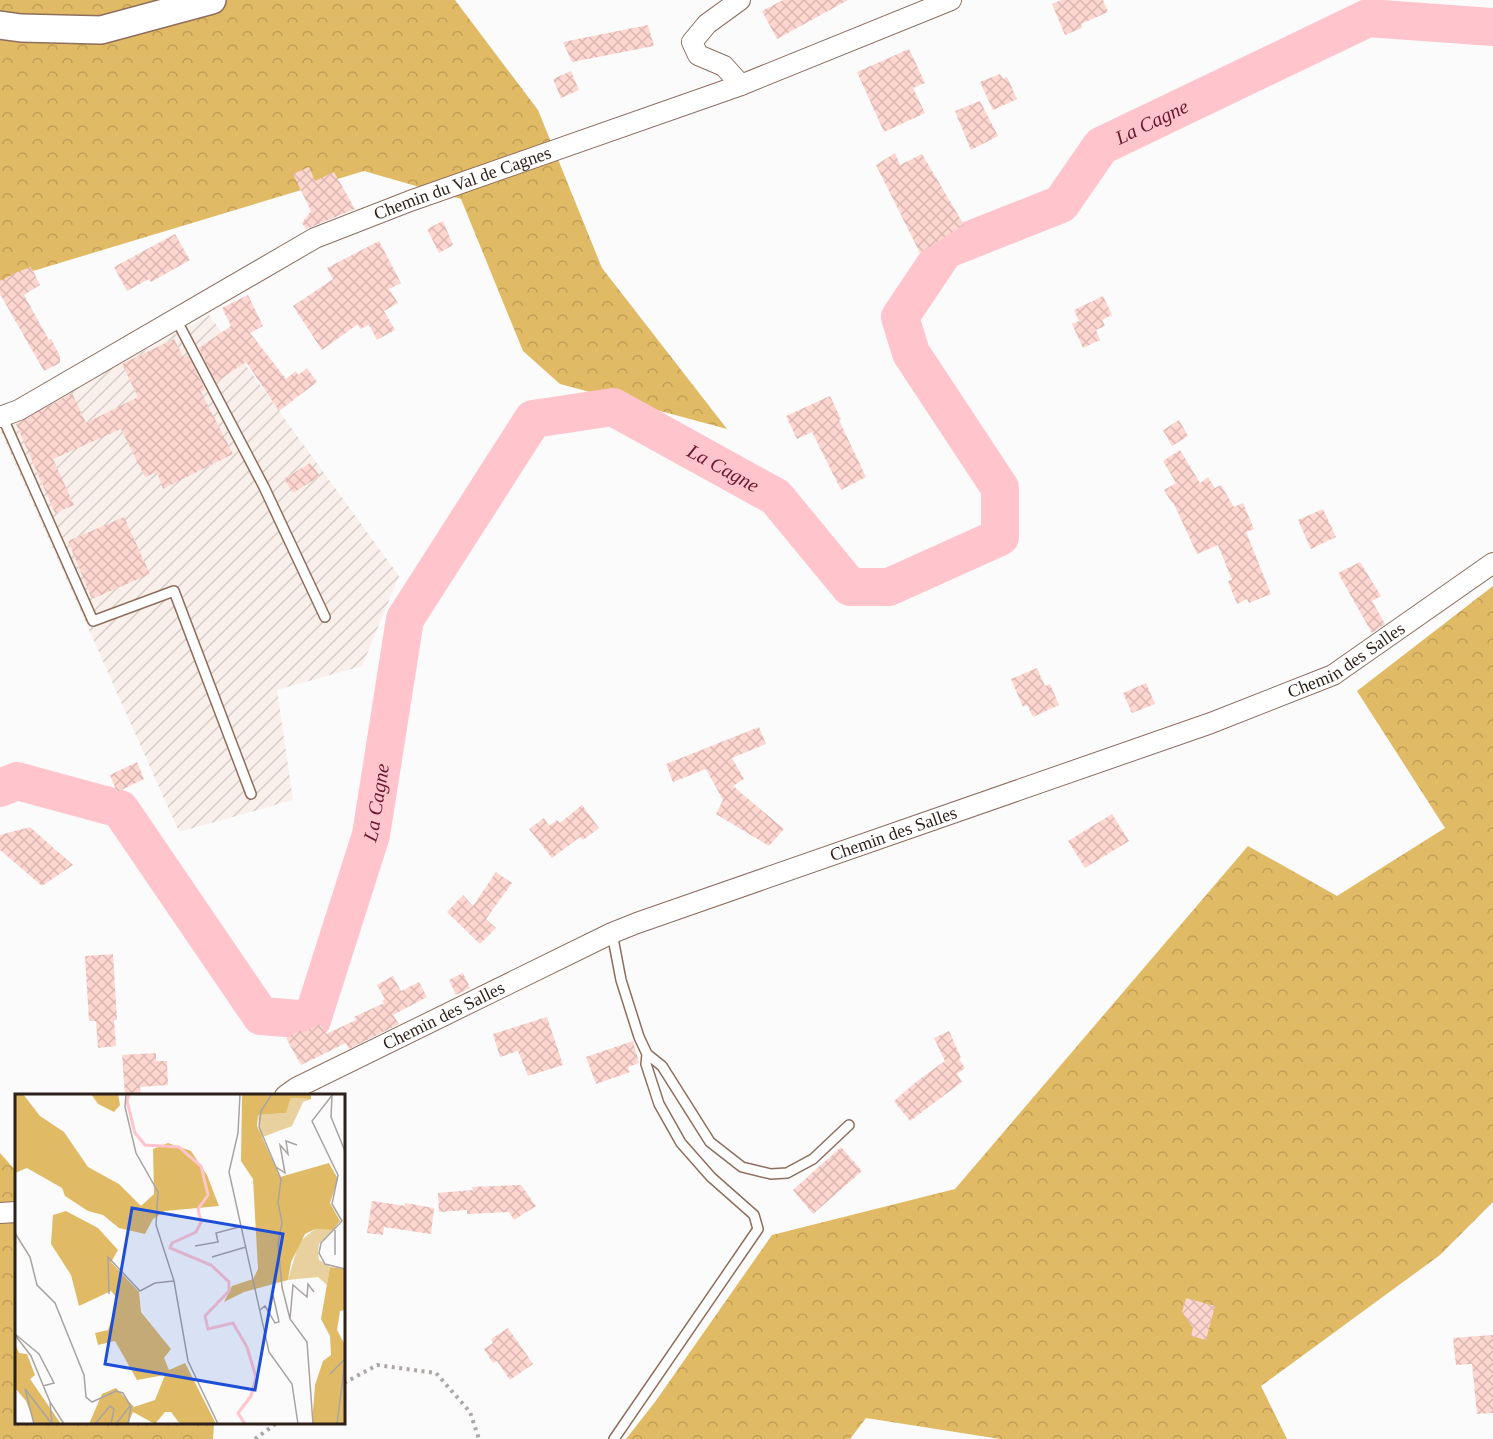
<svg xmlns="http://www.w3.org/2000/svg" width="1493" height="1439" font-family="'Times New Roman',serif">
  <style>
    .industrial { fill: url(#industrial-furrows) }
    .forest { fill: url(#forest-crowns) }
    .lines { fill: none; stroke-linecap: round; stroke-linejoin: round }
    .river { stroke: #ffc4cc; stroke-width: 38 }
    .building { fill: url(#building-cross-hatch) }
    .lane-casing { stroke: #8f6e5d; stroke-width: 12 }
    .street-casing { stroke: #8f6e5d; stroke-width: 22 }
    .secondary-casing { stroke: #8f6e5d; stroke-width: 30 }
    .path { stroke: #ada7a5; stroke-width: 4; stroke-dasharray: 3 4.5; stroke-linecap: butt }
    .lane { stroke: #fff; stroke-width: 9 }
    .street { stroke: #fff; stroke-width: 20 }
    .secondary { stroke: #fff; stroke-width: 27 }
    .labels { text-anchor: middle; dominant-baseline: central; stroke-width: 4.5; stroke-linejoin: round; paint-order: stroke }
    .street-label { font-size: 18px; fill: #2d1f19; stroke: #fff }
    .water-label { font-size: 20px; font-style: italic; fill: #69172d; stroke: #fff }
    .inset-river { fill: none; stroke: #ffc4cc; stroke-width: 3 }
    .inset-road { fill: none; stroke: #a9a3a1; stroke-width: 1.5 }
    .view { fill: #1d4ed8; fill-opacity: 0.15; stroke: #1d4ed8; stroke-width: 3 }
    .inset-edge { fill: none; stroke: #2d1f19; stroke-width: 3 }
  </style>
  <defs>
    <pattern id="industrial-furrows" width="10" height="10" patternUnits="userSpaceOnUse" patternTransform="scale(1.5)"><rect width="10" height="10" fill="#f9f0eb"/><path d="M-1 1l2-2M0 10L10 0M9 11l2-2" fill="none" stroke="#d6cdc9"/></pattern>
    <pattern id="forest-crowns" width="20" height="18" patternUnits="userSpaceOnUse" patternTransform="scale(1.5)"><rect width="20" height="18" fill="#e1ba65"/><path d="M2 6a3 3 0 1 1 6 0M12 15a3 3 0 1 1 6 0" fill="none" stroke="#c19f57"/></pattern>
    <pattern id="building-cross-hatch" width="8" height="8" patternUnits="userSpaceOnUse" patternTransform="scale(1.5)"><rect width="8" height="8" fill="#fed6d0"/><path d="M0 0l8 8M0 8l8-8" fill="none" stroke="#dab7b2"/></pattern>
  </defs>
  <rect width="100%" height="100%" fill="#fbfbfb"/>
  <path class="industrial" d="M209,315l190,261 -37,90 -85,24 16,110 -114,32 -179,-402z"/>
  <path class="forest" d="M0,0h455l83,110 64,158 125,161 -167,-45 -37,-33 -62,-152 -97,-28 -364,110z
    M1493,586v616l-53,53 -179,131 26,53h-287l-134,-21 -16,21h-224l29,-37 117,-167 183,-46 293,-343 89,50 108,-68 -88,-137z
    M0,1153l16,18v251l198,1 -1,16h-213z"/>
  <g class="lines">
    <path class="river" id="s1" d="M0,788l17,-7 103,28 141,207 51,4 59,-185 34,-216 128,-200 80,-12 163,90 74,90h39l111,-50v-49l-89,-135 -11,-36 45,-67 116,-46 40,-58 267,-128 125,9"/>
  </g>
  <path class="building" d="M783,0h65l-71,39 -15,-28z
    M1061,0h42l5,12 -27,12 1,4 -17,7 -13,-31z
    M648,25l6,21 -82,16 -9,-20z
    M909,49l16,34 -12,5 12,25 -41,19 -27,-60z
    M571,71l8,19 -18,8 -8,-19z
    M1000,74l3,5 4,-2 10,22 -24,11 -13,-28z
    M980,101l18,35 -27,14 -16,-39z
    M895,153l5,12 22,-11 42,71 -44,28 -44,-88z
    M309,167l6,14 19,-9 21,37 -49,20 -4,-6 9,-12 -18,-37z
    M443,221l10,24 -14,8 -12,-24z
    M175,234l15,26 -39,22 -2,-3 -22,12 -13,-24z
    M379,241l22,42 -12,6 9,14 -14,8 11,19 -18,10 -8,-15 -9,4 -2,-5 -36,26 -29,-44 40,-27 -6,-11z
    M31,267l9,18 -16,10 25,45 2,-1 9,17v7l-16,8 -44,-77v-13l17,-9z
    M248,295l15,31 -13,7 36,46 10,-8 2,4 9,-7 10,14 -38,29 -33,-49 -30,20 -17,-34 32,-22 -9,-18z
    M1103,296l9,19 -10,5 3,6 -9,4 4,10 -17,8 -11,-24 7,-3 -5,-11z
    M174,339l10,19 4,-2 17,33 -4,3 32,62 -70,35 -6,-17 -12,5 -24,-48 -68,30 21,46 -19,8 -39,-89 56,-31 14,30 52,-26 -16,-33z
    M830,396l11,23 -2,1 27,57 -25,13 -29,-58 -15,7 -11,-23z
    M1179,420l9,16 -16,10 -9,-16z
    M1180,450l20,33 8,-6 7,11 6,-3 13,22 9,-4 11,26 -8,3 25,62 -22,9 -2,-4 -10,5 -9,-23 4,-1 -14,-35 -21,9 -24,-52 -1,1 -8,-13 12,-7 -13,-22z
    M310,463l10,13 -27,17 -9,-14z
    M1323,509l13,28 -25,12 -13,-29z
    M124,517l26,57 -58,25 -24,-58z
    M1360,562l21,34 -9,5 13,23 -13,9 -34,-60z
    M1037,668l8,18 5,-2 9,21 -26,12 -6,-12 -4,2 -12,-28z
    M1146,683l9,21 -23,9 -9,-20z
    M759,727l7,17 -34,14 12,21 -11,7 51,43 -15,17 -53,-32 7,-14 -17,-31 -33,13 -7,-18z
    M137,762l7,17 -27,13 -7,-17z
    M582,805l17,23 -16,12 -3,-3 -28,21 -23,-29 15,-11 5,8 8,-6 3,3z
    M1112,814l17,27 -44,27 -17,-27z
    M30,827l43,38 -31,21 -42,-36v-15z
    M496,872l16,11 -26,36 10,9 -16,16 -33,-32 16,-17 10,11z
    M113,954l4,66h-3l2,26 -18,2 -2,-27h-7l-4,-65z
    M463,973l7,15 -14,7 -7,-15z
    M393,976l8,15 18,-9 8,15 -34,18 6,9 -50,25 -3,-6 -45,22 -15,-27 14,-8 2,3 18,-9 6,10 30,-14 -2,-3 30,-14 -2,-2 3,-2 -8,-14z
    M547,1017l16,48 -35,11 -10,-25 -18,6 -7,-23z
    M949,1031l12,27 -2,1 6,9 -8,6 5,8 -52,39 -16,-20 22,-19 29,-21 -11,-23z
    M633,1041l6,22 -11,4 2,5 -34,12 -10,-27z
    M156,1053v8h11l1,24 -28,2 1,8h-16l-3,-40z
    M841,1147l21,24 -49,43 -20,-24z
    M521,1185l15,21 -22,14 -5,-8 -42,2v-4l-28,2 -1,-19 35,-3 -1,-3z
    M372,1201l33,5v-3l29,5 -3,26 -47,-7 -1,8 -16,-2z
    M1186,1298l29,8 -9,34 -15,-4 2,-8 -11,-16z
    M508,1328l25,36 -23,16 -13,-19 -4,2 -9,-14 9,-6 -2,-4z
    M1493,1335v78l-16,1 -5,-50 -16,1 -3,-27z"/>
  <g class="lines">
    <defs>
      <path id="lane" d="M176,319l88,168 61,130
        M2,416l91,205 81,-30 77,203
        M612,933l9,47 18,57 8,17 -1,10 13,40 22,39 30,34 43,38 4,14 -144,210
        M647,1054l15,12 48,76 32,25 29,7 16,-1 26,-14 36,-34"/>
      <g id="street">
        <path d="M740,0l-33,24 -15,18 6,13 26,11 17,19"/>
        <path id="s2" d="M0,417l19,-7 296,-172 95,-37 331,-116 210,-85"/>
        <path id="s3" d="M285,1096l11,-8 316,-155 25,-10 574,-200 122,-48 160,-112"/>
        <path d="M0,1213l16,-1"/>
      </g>
      <path id="secondary" d="M0,25l21,3 80,2 111,-30"/>
    </defs>
    <use href="#lane" class="lane-casing"/>
    <use href="#street" class="street-casing"/>
    <use href="#secondary" class="secondary-casing"/>
    <path class="path" d="M344,1383l33,-18 59,8 34,39 9,27
      M255,1439l23,-17"/>
    <use href="#lane" class="lane"/>
    <use href="#street" class="street"/>
    <use href="#secondary" class="secondary"/>
  </g>
  <g class="labels">
    <g class="street-label">
      <text stroke="none"><textPath href="#s2" startOffset="520">Chemin du Val de Cagnes</textPath></text>
      <text stroke="none"><textPath href="#s3" startOffset="1150">Chemin des Salles</textPath></text>
      <text stroke="none"><textPath href="#s3" startOffset="664">Chemin des Salles</textPath></text>
      <text stroke="none"><textPath href="#s3" startOffset="178">Chemin des Salles</textPath></text>
    </g>
    <g class="water-label">
      <text stroke="none"><textPath href="#s1" startOffset="2202">La Cagne</textPath></text>
      <text stroke="none"><textPath href="#s1" startOffset="1284">La Cagne</textPath></text>
      <text stroke="none"><textPath href="#s1" startOffset="654">La Cagne</textPath></text>
    </g>
  </g>
  <g transform="translate(15 1094)">
    <rect width="330" height="330" fill="#fbfbfb"/>
    <path d="M276,4l20,1 -8,3 -11,24 -32,12 -2,-23 28,-2zM300,135l18,1 -14,14 -1,7 1,9 11,7 -3,18 -9,-8 -30,3 11,-38z" fill="#e8d19f"/>
    <path d="M0,0h8l17,22 24,16 24,35 31,17 22,22 13,-12 -1,-45 15,-6 23,8 16,24 12,31 -54,5 -12,8 -8,15 -26,-6 -16,-13 -15,-4 -23,-15 -3,-8 -35,-20 -12,5zM76,0h27l2,11 -6,7 -16,-8zM227,0h69v5l-20,-1 -5,15 -28,2 -1,11 23,51 49,-14 9,16 -8,24 10,18 -7,9 -18,-1 -10,5 -14,28 -3,18 -44,12 -20,10 8,-16 21,-7 5,-10 -5,-90 -12,-18zM51,117l32,17 20,22 -7,12 28,30 2,20 30,37 -7,9 5,12 16,-7 31,61h-36l-9,-12h-6l-10,12 -22,-12 -5,12h-39l13,-30 14,-6 18,19 21,-7 10,-25 -28,5 -22,-39 -17,4 -3,-12 13,-3 10,-31 -7,-8 -32,15 -8,-31 -20,-31 2,-29zM315,173l15,2v41l-5,1 -3,19 8,15v79h-33l3,-39 8,-24 8,-6 -1,-19 -9,-17zM0,250l4,9 8,1 8,21 -5,4 31,45h-26l-9,-23 -11,-13z" fill="#e1ba65"/>
    <path class="inset-river" d="M114,0l-2,7 8,32 10,12 34,2 22,19 7,29 -10,14 3,13 -5,10 -24,11 -2,5 41,17 18,17v9l-24,25 3,13 25,-6 14,24 9,30 -5,19 -13,17 7,11"/>
    <path class="inset-road" d="M111,0l-1,13 11,46 22,39 -2,33 18,56 14,80 30,63M225,0l-2,39 -9,39 40,180 23,32 6,40M257,0l-11,17 -2,16 22,52 -3,24 4,19 -4,22 4,43 8,32 17,23 6,82M318,0l-21,27 26,54 -6,29 10,17 -21,22 -2,10 6,11 20,5M317,2l-1,21 14,34M261,73l9,6 -5,-28 8,9 -2,-13 11,4M320,136v25M0,139l15,24 7,28 18,18 29,72 2,22 6,5 24,-11 7,2 8,14 -3,17M180,152l23,-4 -2,-9 23,-6M197,163l34,-10M94,200l-1,-37 32,34 15,-8 19,-2M245,216l5,-4 10,17 4,-1 -6,-27M275,225l3,-34 14,12 1,-13 6,8M0,240l24,20 15,29 -11,3M0,241l16,21 19,46 14,22M315,280l14,-14M35,308l2,22M19,330l-9,-35 27,35M80,330l15,-18 4,3 -3,15M101,330l14,-18M322,330l8,-63"/>
    <path class="view" d="M117,114l151,26 -28,156 -150,-26z"/>
    <rect width="330" height="330" class="inset-edge"/>
  </g>
</svg>
